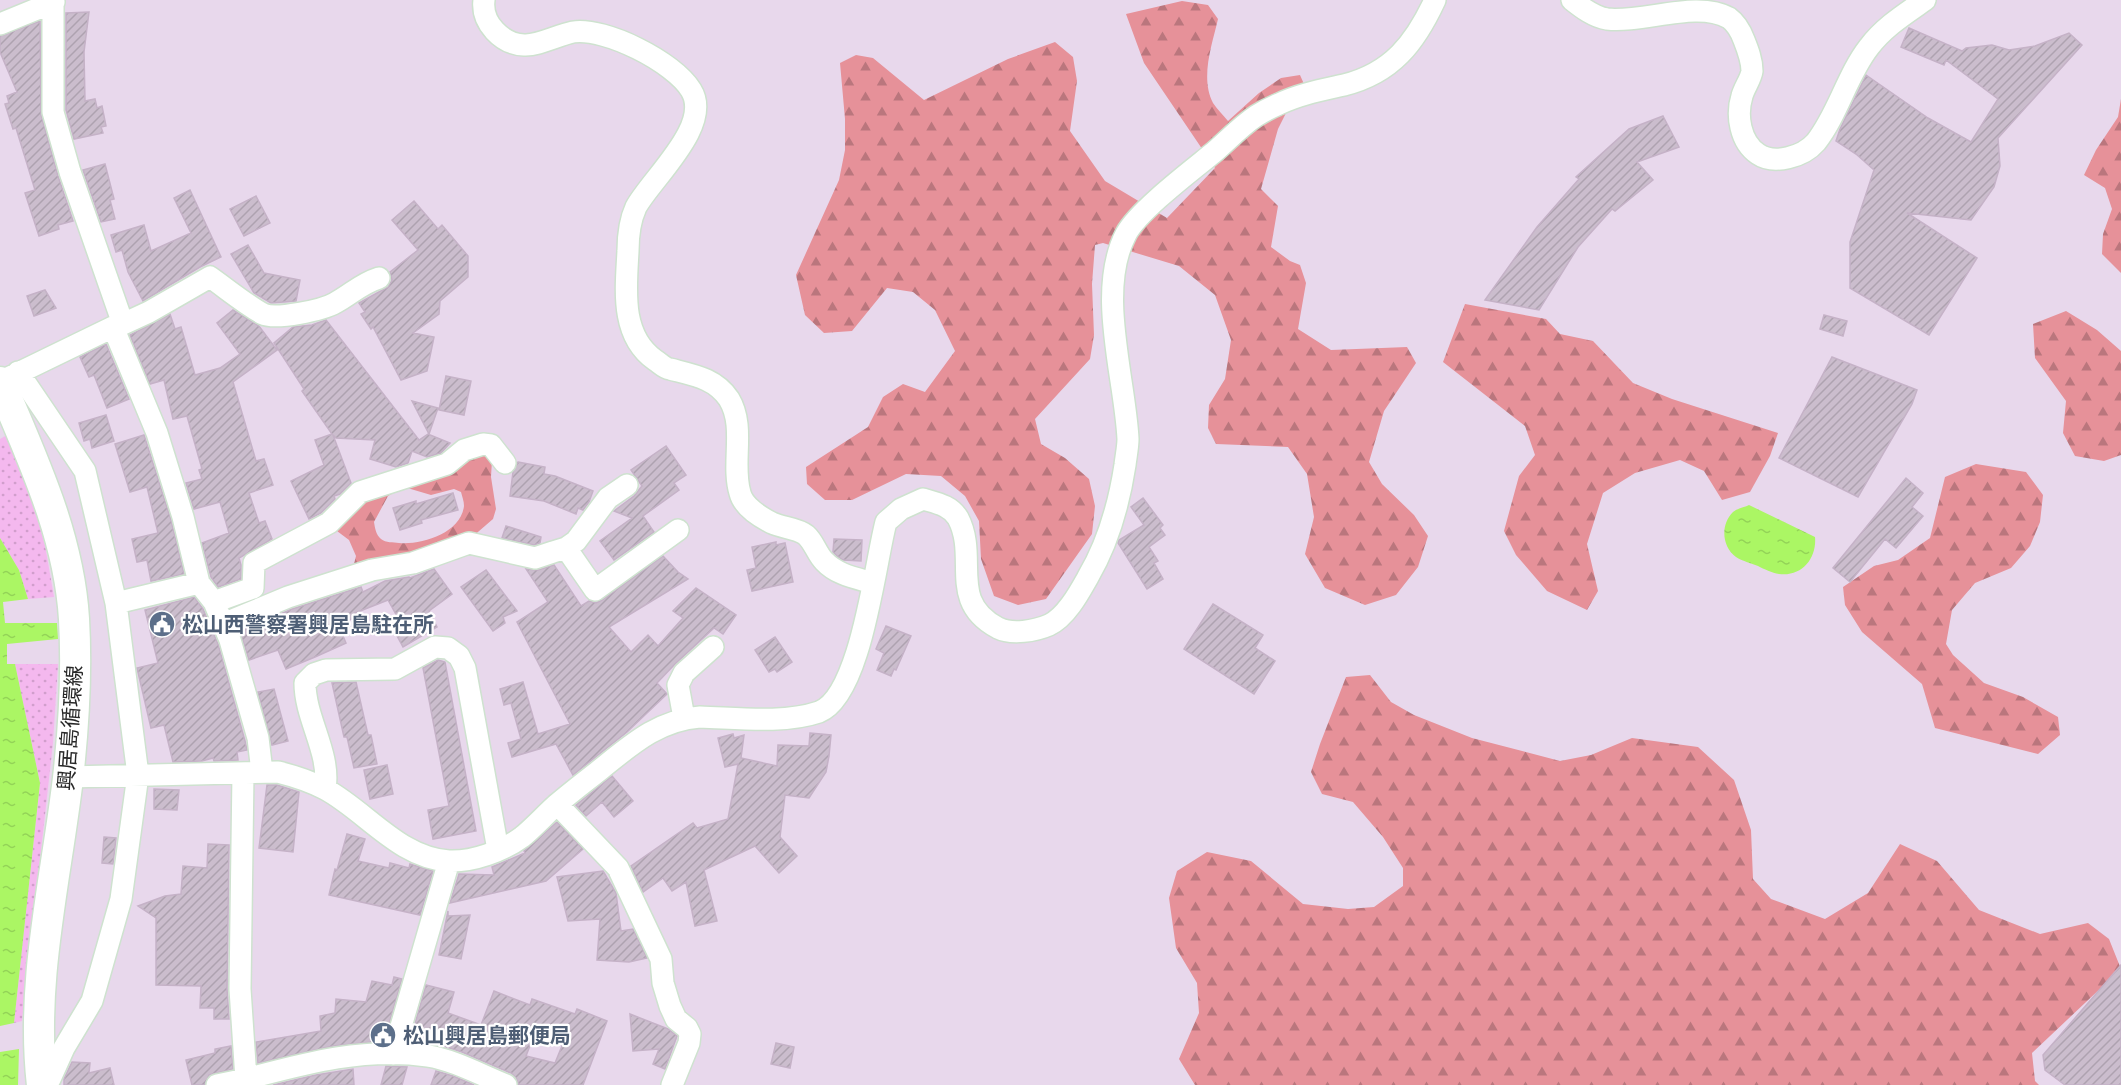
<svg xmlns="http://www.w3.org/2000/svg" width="2121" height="1085" font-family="Montserrat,'Noto Sans JP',sans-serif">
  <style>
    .forest { fill: url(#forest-firs); fill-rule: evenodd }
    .sand { fill: url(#sand-dots) }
    .water { fill: url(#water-ripples) }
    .building { fill: url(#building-hatch); stroke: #c5b2c7; stroke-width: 1.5; fill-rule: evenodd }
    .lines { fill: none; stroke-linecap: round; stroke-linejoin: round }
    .street-casing { stroke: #cee2cf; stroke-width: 24 }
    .secondary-casing { stroke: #cee2cf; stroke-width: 33 }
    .street { stroke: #fff; stroke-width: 21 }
    .secondary { stroke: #fff; stroke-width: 30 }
    .labels { text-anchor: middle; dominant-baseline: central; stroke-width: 4.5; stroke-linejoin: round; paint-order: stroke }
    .service-label { font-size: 21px; font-weight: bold; fill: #4e5e75; stroke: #fff; text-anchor: start }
    .street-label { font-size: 21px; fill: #282828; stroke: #fff }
  </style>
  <defs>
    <pattern id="forest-firs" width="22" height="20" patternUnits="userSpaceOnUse" patternTransform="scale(1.5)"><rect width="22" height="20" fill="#e69199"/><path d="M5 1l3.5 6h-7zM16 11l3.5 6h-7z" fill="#ba767d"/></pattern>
    <pattern id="sand-dots" width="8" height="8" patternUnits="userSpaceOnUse" patternTransform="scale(1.5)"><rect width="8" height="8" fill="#f4b8ee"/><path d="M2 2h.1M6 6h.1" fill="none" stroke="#d19ecc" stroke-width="1.8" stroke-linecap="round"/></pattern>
    <pattern id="water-ripples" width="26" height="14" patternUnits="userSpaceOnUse" patternTransform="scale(1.5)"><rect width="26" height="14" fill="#abf664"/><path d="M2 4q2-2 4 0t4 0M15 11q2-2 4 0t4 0" fill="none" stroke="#93d357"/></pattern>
    <pattern id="building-hatch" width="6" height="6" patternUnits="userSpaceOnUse" patternTransform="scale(1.5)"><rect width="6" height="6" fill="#cbbdcd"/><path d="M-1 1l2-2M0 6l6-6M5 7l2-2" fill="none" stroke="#aea2b0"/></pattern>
  </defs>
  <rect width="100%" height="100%" fill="#e8d8ec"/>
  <path class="forest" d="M1182,1l26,4 10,14c-6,26 -18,59 -5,84 4,6 10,12 15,18l31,-28 22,-15 19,-3 11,25 -25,13 -8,16 -17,60 17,17 -7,41 19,14 10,4 6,18 -8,46 33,21 76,-3 9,16 -32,48 -15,51 13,22 32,31 14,21 -10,31 -22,28 -31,10 -40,-17 -20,-34 9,-37 -7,-43 -19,-27 -72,-3 -8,-16 1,-23 16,-26 6,-39 -16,-45 -36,-29 -76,-23 -8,2 -3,39 2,51 -4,24 -55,60 6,25 24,14 24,21 6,27 -3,28 -46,65 -28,6 -24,-9 -13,-37 -2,-38 -14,-25 -24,-20 -35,-2 -54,26h-27l-18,-16 -1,-17 62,-40 15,-30 20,-13 22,8 30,-41 -20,-41 -22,-18 -26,-4 -35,43 -28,2 -19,-18 -9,-40 43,-95 6,-30v-31l-5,-56 16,-8 17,3 51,42 84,-41 47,-17 18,15 4,24 -7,50 35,50 62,37 48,-50 -71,-105 -18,-49z
    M2121,99v174l-19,-19 1,-20 9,-25 -7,-21 -21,-13 12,-25 22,-33z
    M1465,304l81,15 14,15 33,7 40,42 39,16 106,34 -8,23 -20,36 -28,8 -18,-29 -24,-11 -45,13 -32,20 -16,51 11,47 -11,19 -40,-19 -31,-36 -12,-24 15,-55 16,-21 -10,-29 -82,-64z
    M2066,311l31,19 24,21v104l-17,6 -29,-5 -12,-23 3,-32 -31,-43 -2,-34z
    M486,452l6,8 -1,17 5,32 -3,10 -22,19 -114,31 -3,-5 2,-8 -7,-16 -12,-9 4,-11 19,-23zM404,487l27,8 23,-6 7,3c1,4 3,9 3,14 -3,27 -42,39 -65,37 -6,-1 -13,0 -18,-4 -5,-4 -6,-11 -7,-17l14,-26z
    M1976,464l50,8 17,23 -3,27 -10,24 -19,22 -36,15 -23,27 -6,34 7,11 31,28 39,14 35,20 2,18 -22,19 -103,-26 -13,-44 -60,-52 -17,-27 -2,-18 31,-21 24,-6 32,-22 15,-61z
    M1370,675l21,27 23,13 58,23 88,23 31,-6 41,-17 66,9 36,33 17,50 2,49 18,20 54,20 43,-26 32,-49 37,17 42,49 61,24 48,-11 21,16 12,30 -89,84 3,28 4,4h-844l-16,-26 20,-46 -2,-30 -21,-35 -7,-50 8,-27 30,-19 44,9 52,43 45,5 26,-2 29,-21v-18l-20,-31 -30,-35 -31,-8 -11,-22 9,-28 26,-67z"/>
  <path class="sand" d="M7,435l24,60 14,50 9,52 -26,2 -9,-29 -19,-32v-99z
    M15,664h43l-5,79 -31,278 -8,2 26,-240z"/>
  <path class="water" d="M1749,505l66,32c2,21 -13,40 -36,37 -7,-1 -15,-5 -21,-8 -7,-3 -16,-5 -22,-9 -14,-10 -16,-32 -3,-45 3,-3 12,-5 16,-7z
    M0,538l19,32 9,29 -25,3 2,21h52l1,16 -51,5v20h8l25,119 -26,240 -14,3z
    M19,1049l-1,36h-18v-33z"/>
  <path class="building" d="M89,12l-5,40 1,49 10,-2 2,9 5,-2 4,20 -5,1 2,6 -29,6 -8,-29v-97z
    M40,21l1,94 17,61 15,45 -15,4 1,4 -20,7 -14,-43 10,-3 -19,-62 -3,1 -8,-25 4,-1 -2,-7 10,-4 -17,-40v-16z
    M1909,28l53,23 4,-3 26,-3 17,5 26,-4 34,-13 13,12 -84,93 2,28 -6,21 -23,33 -64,-7 70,45 -48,77 -79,-47v-46l24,-72 -18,-16 -20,-13 4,-12 26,-54 62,43 43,24 27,-43 -52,-39 -2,5 -43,-18z
    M1663,116l16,31 -42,15 16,18 -38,31 -3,-2 -34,38 -39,63 -54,-10 52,-73 42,-48 -3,-2 53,-48z
    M105,164l9,35 -4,1 5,19 -14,3 -18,-52z
    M190,190l31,67 -21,10 -57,34 -15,-29 -6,-22 -6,2 -5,-17 33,-10 7,26 40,-18 -17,-35z
    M256,196l14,27 -26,13 -14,-27z
    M414,201l24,28 4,-4 26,31v21l-28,24 -1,13 -26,19 21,4 -7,34 -26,9 -28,-53 -2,2 -10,-15 4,-2 -6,-9 29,-16 4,-7 -2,-8 28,-22 -26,-30z
    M248,245l16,28 36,7 -4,21 -25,2 -17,-10 -23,-39z
    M45,290l11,18 -22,8 -7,-20z
    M233,310l26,16 18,24 -44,32 23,79 8,-2 9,26 -24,8 10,30 6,-2 7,18 -33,19 2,7v14l-23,8 -7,-10 -9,-34 27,-10 -9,-31 -26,7 -8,-26 16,-4 -3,-9 3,-1 -15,-53 -14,3 -9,-39 -14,4 -20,-49 40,-21 5,15 6,-2 14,48 25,-7 20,-14 -23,-31z
    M1824,315l23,6 -4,15 -23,-7z
    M326,320l93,120 9,-6 22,9 -9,10 -14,4 -15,-6 -4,12 -12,4 -26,-8 5,-19 -39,-2 -3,-3 18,48 -11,11 -6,2 1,3 -14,14 -12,6 -18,-38 33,-16 -9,-25 17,-6 -30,-43 2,-2 -30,-46 19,-16 19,-2z
    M106,344l23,55 -22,9 -13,-33 -5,2 -9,-20z
    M1832,357l85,33 -5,14 -54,93 -79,-39z
    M446,376l25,5 -7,34 -25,-5z
    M412,401l26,7 -9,26z
    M106,415l8,26 -22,7 -2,-9 -6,2 -5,-18z
    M144,435l27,85 13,54 -33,7 -4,-21 -10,2 -5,-23 26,-6 -11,-46 -17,5 -15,-48z
    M666,446l20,29 -12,8 5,7 -36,26 11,16 -40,28 -14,-19 32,-23 -18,-7 20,-15 8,-10 -11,-16z
    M518,462l27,5 -1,7 11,2 38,15 -4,11 -6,8 -5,-2 -2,6 -32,-13 -34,-5 3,-24z
    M1906,478l17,15 -11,14 11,9 -27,32 -11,-9 -35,43 -17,-14z
    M453,493l5,17 -37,10 1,3 -22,7 -7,-22 23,-7v3z
    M1143,498l20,27 -3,3 5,7 -16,12 9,14 -4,2 9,16 -16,10 -29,-46 1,-3 25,-15 -13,-18z
    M506,526l35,11 -1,6 -6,2 -32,-7z
    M834,539l28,1 -1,21 -18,-1 -6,-4 -4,-4z
    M776,542v3l9,-2 8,39 -41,9 -5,-21 9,-2 -4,-21z
    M663,556l15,16 10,7 -79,48 22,25 17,-17 10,11 25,-28 -10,-7 23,-23 40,27 -13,19 -9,-6 -39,36 -18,19 10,11 -40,38 -54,43 -17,-31 -44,13 -4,-14 13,-4 -10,-36 -7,2 -4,-16 23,-7 15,52 32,-10 -53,-102 31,-20 -22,-33 12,1 16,-5 27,41 8,-5 7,2 6,-3z
    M434,569l18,25 -23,17 8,16 -34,20 -7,-13 8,-5 -16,-29 -33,13 2,4 -19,7 8,19 -31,14 -29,12 -8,-19 -29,10 -9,-29 52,-22 69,-22 2,5 22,-11 24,-4 1,1z
    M486,570l31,41 -14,6 2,6 -12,8 -32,-44z
    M194,597l9,12 15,35 27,97 2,9 -10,2 1,8 -24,1 -1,-3 -11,3 -29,1 -9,-37 -13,3 -14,-60 21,-5 -13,-53z
    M1213,604l50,31 -8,13 20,13 -21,33 -70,-45z
    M886,626l25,10 -15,34 -2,-1 -3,7 -14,-6 7,-17 -8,-4z
    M775,637l17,25 -15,10 -2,-3 -6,3 -14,-22z
    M438,660l7,2 31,169 -43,8 -5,-29 21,-4 -26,-138z
    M356,682l12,53h3l6,29 -23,4 -7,-31h-3l-12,-54z
    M274,689l14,52 -16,4 -14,-53z
    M810,733l21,2 -2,21 -3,16 -17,26 -24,-3 -5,42 17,19 -18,17 -24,-27 -51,24 13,51 -22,5 -9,-44 -14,9 -9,-13 -20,14 -12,-26 62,-43 4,5 31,-9 10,-55 -13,3 -7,-29 15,-4 1,4 10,-3 -3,23 36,8 1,-21 31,1z
    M387,765l6,29 -23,5 -6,-29z
    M612,776l21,25 -19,16 -12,-15 -16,14 -10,-11z
    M267,785h10l22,7 -6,60 -34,-4z
    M154,789l25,1 -2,20 -23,-1z
    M557,822l26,27 -37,32 -96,22 9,-29 35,1 -2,-8 33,-14 -1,-2z
    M347,834l18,5 -7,22 31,7 1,-5 19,5 1,-4 23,7 -13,44 -91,-20 6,-26 2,1z
    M104,837l12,1 -3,26 -11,-1z
    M208,844l21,1 -2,144 2,30h-15v-11h-14l1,-22 -45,-1v-67l-18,-12 27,-10 16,-2 2,-28 24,2z
    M603,871l13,22 5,38 12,-2 14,29 -18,4 -32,-2 3,-41 -32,2 -11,-44z
    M448,911v5l22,-1 -9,44 -22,-4z
    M2121,965v120h-56l-20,-15 -2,-15z
    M394,977l8,2 -18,62 -51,5 -75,17 -2,-21 65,-11 -1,-15 15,-3 1,-14 30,3 6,-21 20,4z
    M426,985l28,7 -6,21 33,12 13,-34 36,14 2,-6 43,15 2,-5 30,12 -24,64h-64l-3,-7 -5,-5 -49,-21 -22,-7 3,-9 -29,-9zM538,1025l28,11 -11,27 -29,-7z
    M630,1014l38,15 9,7 -12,33 -12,-5 6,-15 -26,2z
    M776,1043l18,4 -4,21 -19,-4z
    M231,1046l2,23 -24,6 -4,10h-13l-6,-25 29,-7v-4z
    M72,1062l18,1 -1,10 21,-5 4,17h-50v-6z
    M386,1066l21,1 -5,18h-21z
    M353,1069l1,16h-81l43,-10z
    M436,1071l17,5 21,9h-43z"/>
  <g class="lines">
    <defs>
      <path id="street" d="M484,0c-3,23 18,44 40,45 14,1 34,-10 49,-13 32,-5 101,30 118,58 22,35 -39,88 -55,117 -6,13 -8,30 -8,44 -2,38 -8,84 27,109 5,3 9,8 15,9 23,6 45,9 59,30 17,28 2,64 11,94 3,13 20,24 32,30 11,5 25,5 34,12 8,7 11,19 18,26 13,14 32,17 49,22
        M1572,0c10,8 22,17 35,19 37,4 90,-19 122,-1 7,5 12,14 15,22 4,10 8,20 8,31 -1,8 -8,17 -10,25 -6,19 -2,46 16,58 16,11 45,3 58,-12 22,-28 31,-67 53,-95 15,-20 36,-33 56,-47
        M0,24l54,-22
        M123,324l26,-12 61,-35c17,12 35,27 53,37 13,6 60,-4 72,-11 17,-9 25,-19 44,-25
        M113,327l44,106 26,84 16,66 15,19 16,38 28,98 4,34
        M18,372l67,99 31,132 22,172 -17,124 -29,102 -28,47 -14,31 -8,5
        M6,379l107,-52 10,-3 -53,-152 -17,-60v-112
        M566,548l29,42 83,-60
        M214,602l39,-14 1,-25 75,-40 31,-31 87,-28 17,-14 19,-6 8,1 14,18
        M116,603l83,-20
        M223,624l65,-27 84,-27 41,-7 56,-20 66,15 18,-6 13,-4 10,-7 32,-43 19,-13
        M684,718l-6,-33 6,-12 29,-26
        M68,777l210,-5c16,4 32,9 47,17 41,22 74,69 124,72 24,1 54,-10 73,-24 11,-9 22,-21 33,-31 15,-13 31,-25 46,-37 31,-25 58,-49 99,-52 36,1 84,7 119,-5 42,-16 56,-149 67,-190l15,-13 22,-10c13,4 27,6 35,19 21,40 -11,83 40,110 14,7 37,3 51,-3 17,-8 30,-32 39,-48 20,-34 31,-73 37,-112 1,-9 3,-18 3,-26 -3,-62 -32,-148 -2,-205 12,-23 65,-63 87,-81 14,-12 28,-27 43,-37 8,-5 16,-9 23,-12 21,-10 43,-14 65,-19 48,-12 71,-42 91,-85
        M325,789c6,-36 -20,-70 -20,-106l9,-9 12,-4 69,-1 40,-22 13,1 11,8 6,12 33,182
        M557,804l61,64 43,91 2,24 7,23 6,13 11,9 3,6 -1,9 -17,42
        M393,1054l56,-193
        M246,1079c60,-16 118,-32 182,-23 26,4 53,19 78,29
        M217,1085l29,-6 -6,-90 3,-216"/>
      <path id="secondary" d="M0,382c32,76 69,153 74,237 3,53 0,106 -6,159 -12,102 -38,204 -26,307"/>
    </defs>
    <use href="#street" class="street-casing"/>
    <use href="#secondary" class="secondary-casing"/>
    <use href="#street" class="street"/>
    <use href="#secondary" class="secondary"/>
  </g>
  <defs>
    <symbol id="civic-disc" viewBox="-11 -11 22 22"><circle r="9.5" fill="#5c6f8a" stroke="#fff"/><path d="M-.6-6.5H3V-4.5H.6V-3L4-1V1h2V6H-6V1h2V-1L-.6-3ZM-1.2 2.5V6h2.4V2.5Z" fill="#fff"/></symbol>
  </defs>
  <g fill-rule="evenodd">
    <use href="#civic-disc" x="147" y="609" width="30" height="30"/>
    <use href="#civic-disc" x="368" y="1020" width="30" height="30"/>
  </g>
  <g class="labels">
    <g class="service-label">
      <text x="182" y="624">松山西警察署興居島駐在所</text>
      <text x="403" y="1035">松山興居島郵便局</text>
    </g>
    <g class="street-label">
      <text transform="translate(70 728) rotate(-86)">興居島循環線</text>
    </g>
  </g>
</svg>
